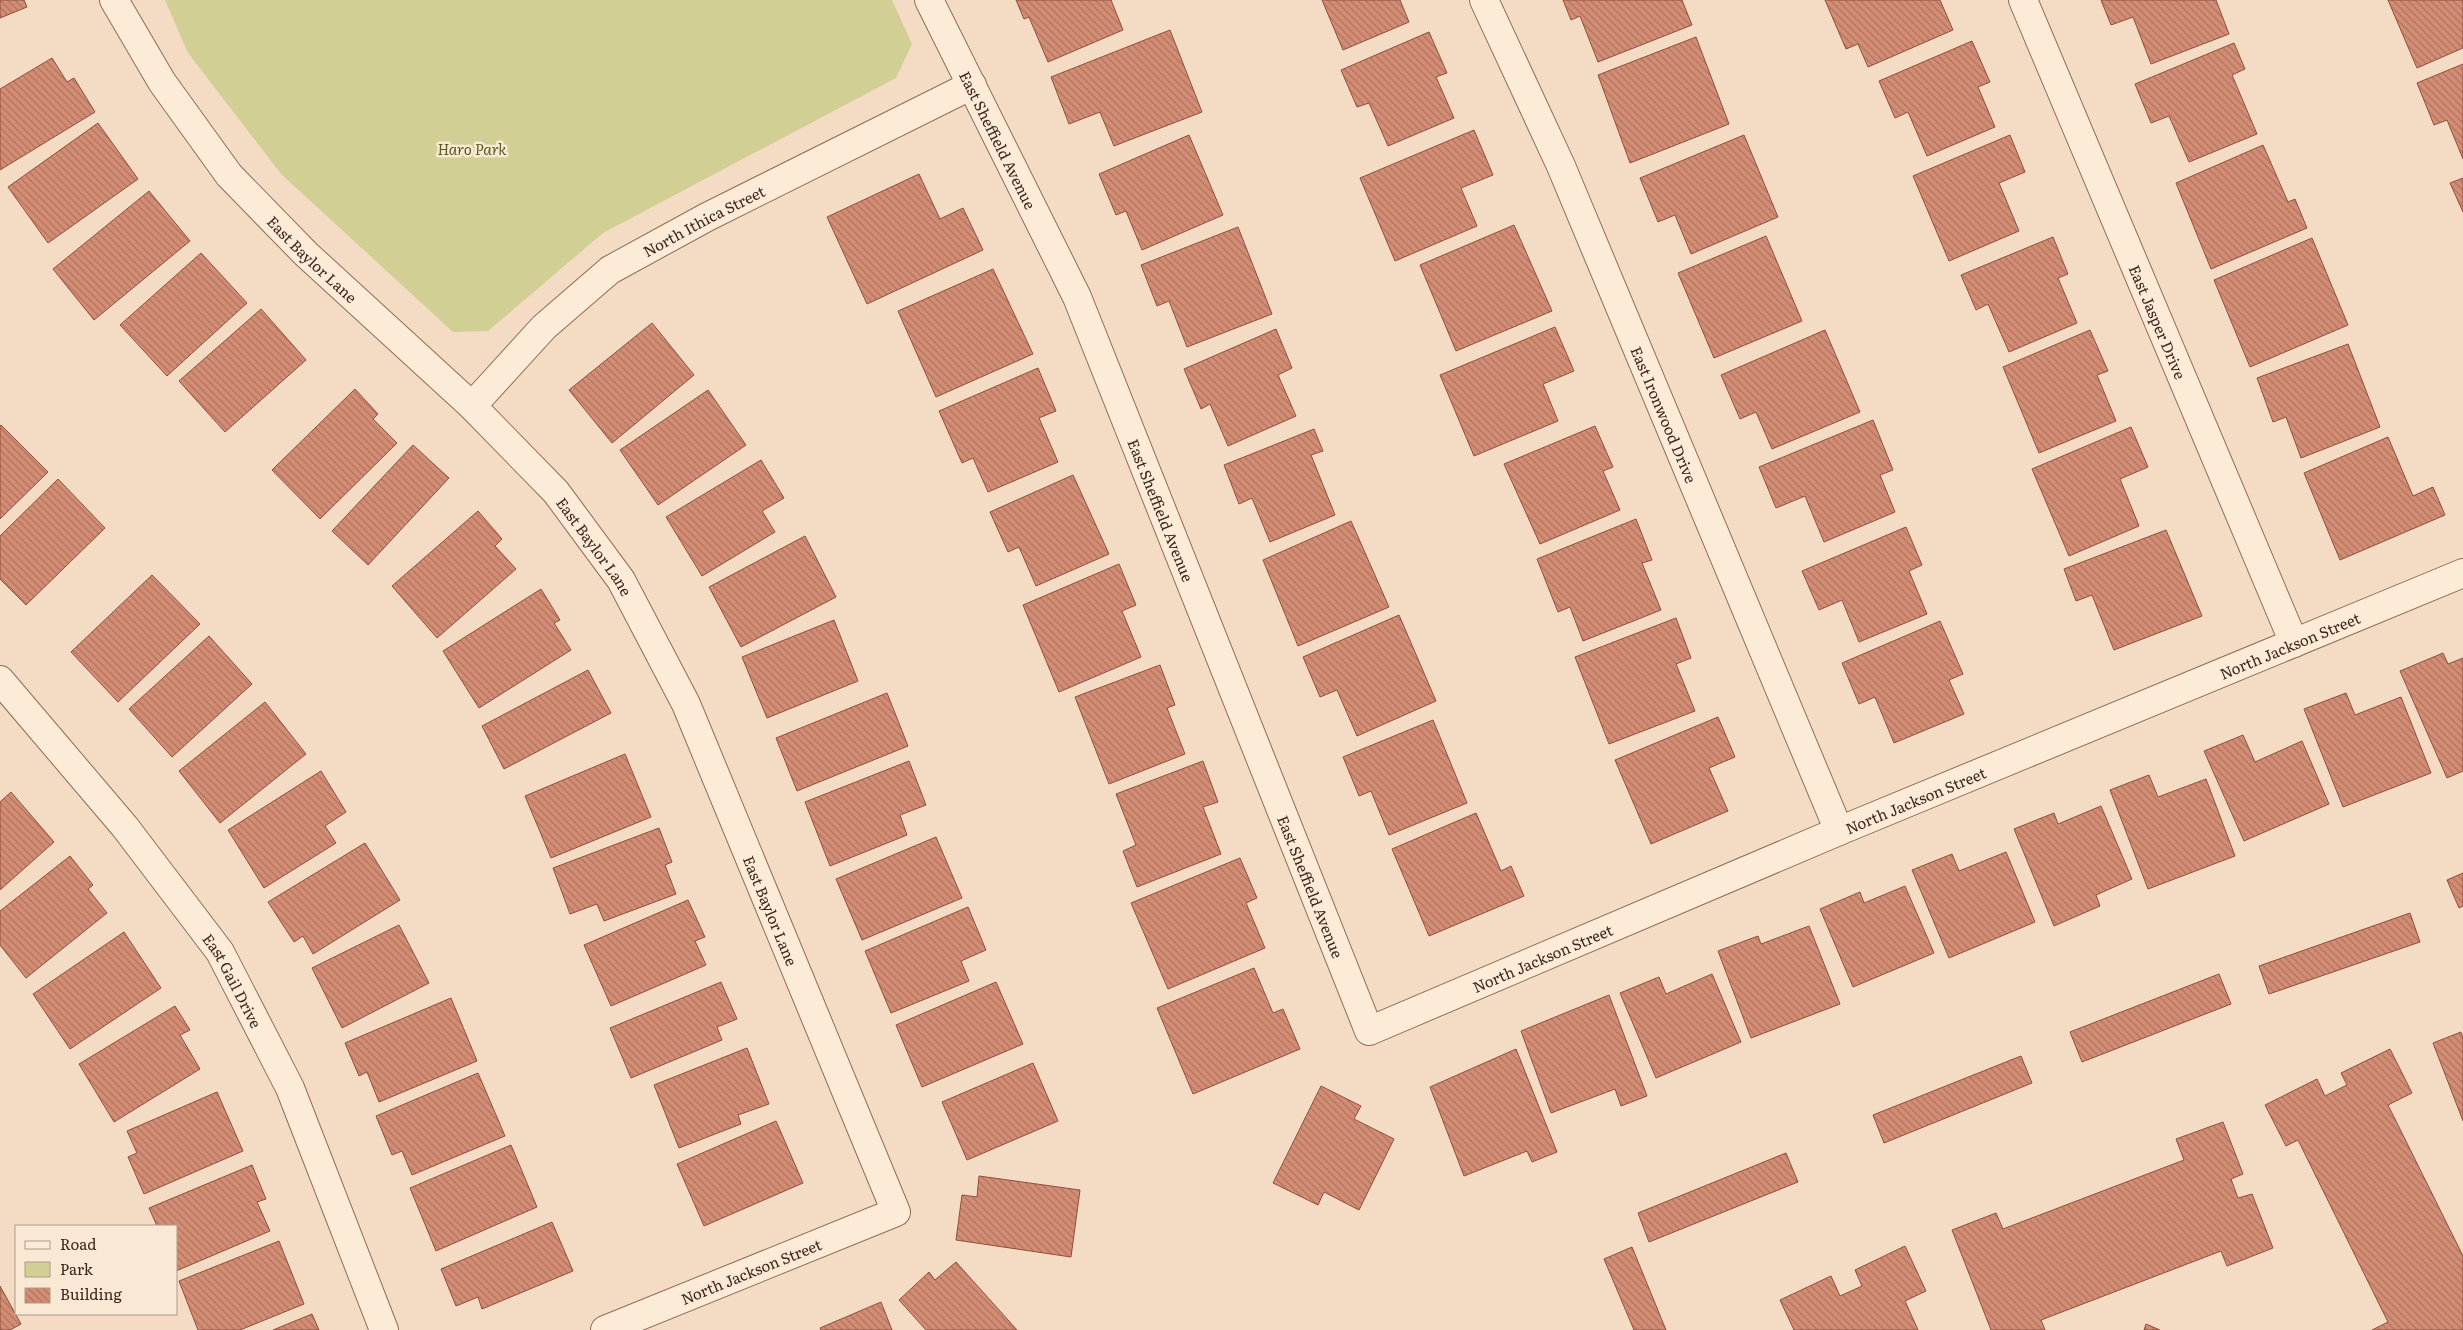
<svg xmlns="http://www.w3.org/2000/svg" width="2463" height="1330" font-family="Literata,serif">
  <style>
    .green { fill: #d2cf95 }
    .building { fill: url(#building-back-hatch); stroke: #914e3b }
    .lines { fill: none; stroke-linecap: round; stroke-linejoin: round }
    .street-casing { stroke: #8f6c57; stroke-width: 30 }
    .street { stroke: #fcebd7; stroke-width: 28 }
    .labels { text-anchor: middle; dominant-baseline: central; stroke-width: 5; stroke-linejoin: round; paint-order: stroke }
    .street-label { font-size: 15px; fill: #3d271d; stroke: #f9e8d3 }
    .park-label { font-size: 15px; font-style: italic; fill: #575c21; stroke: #f9e8d3 }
  </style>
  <defs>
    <pattern id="building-back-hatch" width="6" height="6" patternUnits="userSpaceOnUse" patternTransform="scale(1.25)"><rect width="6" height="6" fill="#d48d75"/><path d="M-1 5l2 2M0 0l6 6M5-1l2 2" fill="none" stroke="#ad735f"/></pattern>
  </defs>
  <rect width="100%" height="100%" fill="#f3dcc3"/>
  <path class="green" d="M165,0h727l20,44 -16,34 -293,155 -115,98 -35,1 -172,-158 -93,-121z"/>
  <path class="building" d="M0,0h24l3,7 -27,11z
    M1016,0h95l12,30 -75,32 -19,-45 -5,2z
    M1322,0h78l9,22 -66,28z
    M1563,0h119l10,25 -94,37 -18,-46 -9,4z
    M1825,0h115l13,30 -85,37 -10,-23 -12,5z
    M2101,0h115l13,34 -78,30 -18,-47 -22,8z
    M2388,0h75v48l-46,20z
    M1170,30l32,82 -88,34 -14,-34 -31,12 -18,-47z
    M1429,32l18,41 -11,4 18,41 -66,28 -19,-43 -12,4 -16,-37z
    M1696,37l33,87 -99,39 -32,-88z
    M1972,41l18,41 -12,5 17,40 -68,29 -19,-44 -13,6 -16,-37z
    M2234,43l11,26 -13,6 25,59 -68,28 -20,-46 -18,7 -16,-39z
    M52,58l15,24 7,-4 21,34 -95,58v-81z
    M2463,64v95l-16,-39 -13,5 -17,-42z
    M98,123l40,56 -90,64 -40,-56z
    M1474,130l19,45 -32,13 16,38 -82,35 -35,-83z
    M1189,135l34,80 -81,35 -16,-39 -10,4 -17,-41z
    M1744,135l34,82 -87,37 -16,-39 -17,7 -18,-44z
    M2010,135l15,37 -26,11 20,48 -70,30 -36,-85z
    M2263,145l25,57 7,-3 12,29 -96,41 -35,-86z
    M919,174l21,45 23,-11 20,42 -116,54 -40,-87z
    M2463,178v34l-13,-29z
    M149,191l41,50 -96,79 -41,-51z
    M1514,225l38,86 -96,40 -36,-86z
    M1238,227l34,87 -85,33 -18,-46 -12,5 -16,-41z
    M1766,236l36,85 -88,37 -36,-85z
    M2053,237l15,37 -10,4 19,45 -68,29 -21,-48 -12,6 -15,-35z
    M2312,238l36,87 -98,42 -36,-87z
    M201,253l46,50 -80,73 -47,-51z
    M993,269l40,85 -97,43 -38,-86z
    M261,309l45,51 -81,72 -46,-51z
    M652,323l42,52 -82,68 -43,-53z
    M1555,327l19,44 -31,13 15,37 -84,35 -34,-81z
    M1276,329l16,39 -14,7 18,41 -68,30 -18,-42 -9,5 -17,-40z
    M1825,330l35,82 -88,37 -16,-37 -16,7 -19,-44z
    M2090,330l18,41 -11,4 19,46 -77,32 -36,-86z
    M2348,344l32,83 -79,31 -15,-41 -13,5 -16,-44z
    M1038,368l18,43 -17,7 19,44 -70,30 -15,-34 -11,5 -23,-52z
    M355,389l23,25 -5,5 24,24 -77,76 -48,-49z
    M708,390l38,55 -88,60 -38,-55z
    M1873,420l20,50 -13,5 15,37 -71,30 -19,-46 -29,12 -17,-41z
    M1,425l47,47 -48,47v-93z
    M1595,426l18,41 -10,4 17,39 -80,34 -36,-80z
    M2131,427l17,40 -28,12 19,47 -70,30 -37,-87z
    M1314,429l9,22 -12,4 24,60 -65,27 -18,-44 -13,6 -15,-39z
    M2388,437l25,59 20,-9 12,28 -105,45 -36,-87z
    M413,445l36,33 -81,87 -36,-34z
    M761,460l23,38 -22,13 13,21 -73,44 -36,-59z
    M1073,475l36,79 -73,32 -17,-39 -11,5 -18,-40z
    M58,479l47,49 -79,77 -26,-26v-43z
    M478,511l24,28 -7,7 21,23 -79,69 -45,-52z
    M1636,519l16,41 -10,3 19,47 -78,31 -13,-34 -12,5 -21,-53z
    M1351,521l38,86 -91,39 -35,-86z
    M1906,527l16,38 -13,6 18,43 -68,28 -17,-42 -23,10 -17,-39z
    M2166,530l36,86 -88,34 -22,-55 -16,6 -12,-32z
    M805,536l31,61 -95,50 -32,-60z
    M1119,564l17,41 -14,6 19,46 -82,35 -36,-87z
    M152,575l48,49 -82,78 -47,-50z
    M541,589l19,31 -6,3 17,27 -92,58 -36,-57z
    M1399,615l37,86 -79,35 -20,-46 -17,7 -17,-40z
    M1676,618l15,40 -15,6 19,47 -86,33 -34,-87z
    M834,620l24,61 -91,37 -25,-61z
    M1940,621l23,53 -14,6 15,34 -70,29 -19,-46 -16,7 -17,-41z
    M209,636l43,48 -80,73 -43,-48z
    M2443,653l5,11 15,-6v113l-16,7 -47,-107z
    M1160,665l15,40 -8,3 18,46 -76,30 -34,-87z
    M588,670l23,43 -107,56 -22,-43z
    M887,693l21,53 -111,45 -21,-53z
    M2346,693l9,22 46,-18 30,76 -88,34 -39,-98z
    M265,702l41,52 -86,69 -41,-52z
    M1718,717l17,40 -26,11 19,43 -77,33 -36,-84z
    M1433,720l34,83 -78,32 -18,-44 -12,5 -16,-39z
    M2243,735l12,27 47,-21 27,63 -85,37 -40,-90z
    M625,754l26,63 -100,41 -26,-62z
    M909,761l17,44 -26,10 7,20 -77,31 -25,-64z
    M1203,761l15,41 -15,5 18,47 -84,33 -14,-36 13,-6 -20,-51z
    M321,771l25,41 -21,14 11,17 -72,45 -36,-58z
    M2149,775l9,22 48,-18 29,77 -87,33 -38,-99z
    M11,792l43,50 -54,48v-88z
    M2101,806l31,73 -36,16 4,11 -46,20 -40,-97 40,-16 4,11z
    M1476,813l25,58 10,-5 13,30 -95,40 -37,-87z
    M659,828l13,34 -7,3 11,29 -72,27 -7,-17 -27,10 -17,-46z
    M936,837l26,61 -100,42 -26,-61z
    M365,843l35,57 -87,54 -10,-18 -9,6 -26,-40z
    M2006,852l29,70 -86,36 -37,-88 40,-16 7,17z
    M70,856l23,29 -5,4 19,24 -81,65 -26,-33v-34z
    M1240,858l17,40 -11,5 19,45 -97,41 -37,-86z
    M2463,873v33l-4,2 -12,-28z
    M1905,886l29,67 -81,34 -33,-78 40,-17 4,11z
    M688,900l17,37 -10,4 11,24 -95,41 -27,-61z
    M968,907l18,43 -25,11 8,20 -78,32 -26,-62z
    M2410,913l10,29 -151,52 -10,-28z
    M399,925l30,58 -87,45 -30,-60z
    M1809,926l31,78 -89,34 -33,-87 40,-15 3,8z
    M124,932l37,56 -91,61 -37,-55z
    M1254,968l19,45 10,-4 17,40 -107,45 -36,-86z
    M1712,974l29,68 -85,36 -36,-85 39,-16 7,17z
    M2219,974l12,30 -149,58 -12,-30z
    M721,982l16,37 -20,8 5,13 -91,38 -21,-50z
    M996,982l27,62 -101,43 -26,-62z
    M1609,995l38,101 -26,10 -6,-17 -64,24 -30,-82z
    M451,998l26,63 -98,41 -12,-30 -8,4 -14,-33z
    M175,1006l15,24 -10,5 20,34 -86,53 -35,-58z
    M2461,1032l2,6v83l-30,-78z
    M747,1048l22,56 -31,11 3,9 -62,24 -25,-63z
    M1516,1049l41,103 -25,10 -5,-11 -63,25 -34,-89z
    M2390,1049l22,44 -24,12 75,151v74h-91l16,-8 -90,-182 -12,6 -21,-41 52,-26 8,17 22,-11 -6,-12z
    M2021,1056l11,27 -148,60 -11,-28z
    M1033,1063l25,58 -91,39 -25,-58z
    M478,1073l27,63 -93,39 -10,-24 -10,4 -16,-39z
    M1321,1086l40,20 -7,13 40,20 -35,71 -35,-18 -6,13 -45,-22z
    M217,1092l26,59 -99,43 -16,-37 9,-4 -10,-22z
    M776,1121l27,62 -99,43 -27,-62z
    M2223,1122l20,52 -12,5 7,19 14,-4 21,54 -46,18 -6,-15 -180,69 4,10h-54l-39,-100 44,-17 7,16 181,-69 -8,-21z
    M511,1145l26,62 -101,44 -26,-63z
    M1786,1153l12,29 -149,60 -11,-29z
    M252,1165l14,34 -9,3 13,29 -94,40v-45h-19l-8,-18z
    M979,1176l101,14 -9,67 -115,-17 6,-45 15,2z
    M552,1222l21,49 -91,38 -4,-12 -22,9 -15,-37z
    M279,1241l25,63 -64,26h-42l-19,-49z
    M1905,1246l21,45 -21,10 13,29h-124l-14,-30 51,-24 9,20 22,-10 -7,-16z
    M1632,1247l34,83h-32l-30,-71z
    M956,1262l61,68h-91l-27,-30 30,-28 6,8z
    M0,1286l21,38 -11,6h-10z
    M881,1302l11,28h-71l-1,-2z
    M312,1314l7,16h-46z
    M2146,1324l14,6h-16z"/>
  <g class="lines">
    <defs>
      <g id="street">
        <path id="s1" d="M114,0l48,82 67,93 77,79 166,152 84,86 65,88 65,124 210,508 -291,118"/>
        <path id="s2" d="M929,0l148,297 292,734 470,-200 624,-258"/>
        <path id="s3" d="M1484,0l77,166 278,665"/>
        <path id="s4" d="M2023,0l271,643"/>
        <path id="s5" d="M472,406l72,-79 66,-57 97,-53 265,-132"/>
        <path id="s6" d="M0,680l125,147 95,125 70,136 94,242"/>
      </g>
    </defs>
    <use href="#street" class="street-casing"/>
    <use href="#street" class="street"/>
  </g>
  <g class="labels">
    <g class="street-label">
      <text stroke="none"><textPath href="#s2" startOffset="156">East Sheffield Avenue</textPath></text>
      <text stroke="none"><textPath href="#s5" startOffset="300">North Ithica Street</textPath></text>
      <text stroke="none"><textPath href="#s1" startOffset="328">East Baylor Lane</textPath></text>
      <text stroke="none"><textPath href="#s4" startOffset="349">East Jasper Drive</textPath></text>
      <text stroke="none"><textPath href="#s3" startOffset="452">East Ironwood Drive</textPath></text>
      <text stroke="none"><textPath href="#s2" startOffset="561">East Sheffield Avenue</textPath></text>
      <text stroke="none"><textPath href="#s1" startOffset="732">East Baylor Lane</textPath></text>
      <text stroke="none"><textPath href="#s2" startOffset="2120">North Jackson Street</textPath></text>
      <text stroke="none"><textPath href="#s2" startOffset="1715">North Jackson Street</textPath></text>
      <text stroke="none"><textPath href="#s2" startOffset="966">East Sheffield Avenue</textPath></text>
      <text stroke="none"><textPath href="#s1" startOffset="1138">East Baylor Lane</textPath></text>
      <text stroke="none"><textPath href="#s2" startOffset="1310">North Jackson Street</textPath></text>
      <text stroke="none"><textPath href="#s6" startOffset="381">East Gail Drive</textPath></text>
      <text transform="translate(751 1271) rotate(-22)">North Jackson Street</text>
    </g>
    <g class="park-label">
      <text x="472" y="148">Haro Park</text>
    </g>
  </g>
  <rect x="15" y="1225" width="162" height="90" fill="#f9e8d3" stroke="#ae9b8a"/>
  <rect x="25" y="1241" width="25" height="8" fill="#fcebd7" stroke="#ae9b8a"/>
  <text x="60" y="1250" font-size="15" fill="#3d271d">Road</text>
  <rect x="25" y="1262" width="25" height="15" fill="#d2cf95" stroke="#ae9b8a"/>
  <text x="60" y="1275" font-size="15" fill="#3d271d">Park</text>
  <rect x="25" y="1288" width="25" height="15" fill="url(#building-back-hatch)" stroke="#ae9b8a"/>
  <text x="60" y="1300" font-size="15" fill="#3d271d">Building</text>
</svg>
